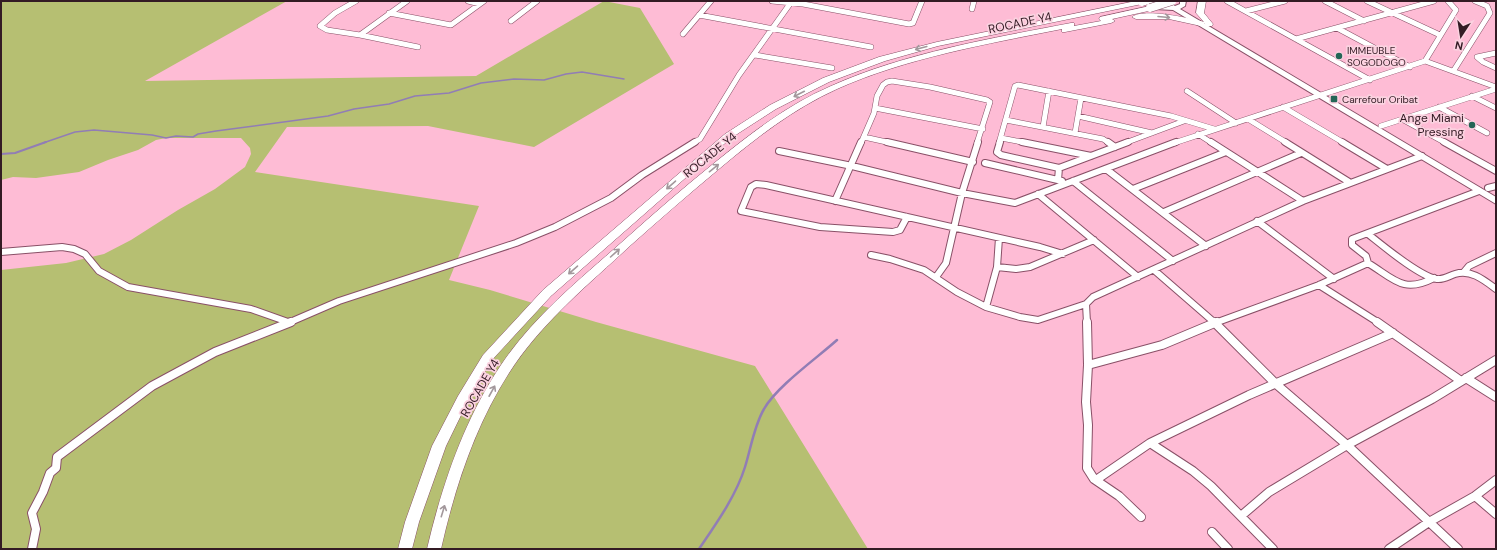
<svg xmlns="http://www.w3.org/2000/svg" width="1497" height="550" font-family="'DM Sans',sans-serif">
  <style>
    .green { fill: #b6bf72 }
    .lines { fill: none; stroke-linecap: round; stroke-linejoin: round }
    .stream-far2 { stroke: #917db5; stroke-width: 1.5 }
    .stream-far1 { stroke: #917db5; stroke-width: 2 }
    .stream { stroke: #917db5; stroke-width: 2.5 }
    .minor-far2-casing { stroke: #895067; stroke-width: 6 }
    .minor-far1-casing { stroke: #895067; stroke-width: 8 }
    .minor-casing { stroke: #895067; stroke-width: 10 }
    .secondary-casing { stroke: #895067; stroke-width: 2 }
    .trunk-casing { stroke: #895067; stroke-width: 1 }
    .minor-far2 { stroke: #fff; stroke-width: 5 }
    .minor-far1 { stroke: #fff; stroke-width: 6 }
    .minor { stroke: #fff; stroke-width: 8 }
    .secondary { fill: #fff; fill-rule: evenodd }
    .trunk { fill: #fff; fill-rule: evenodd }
    .trunk-bridge-casing { stroke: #895067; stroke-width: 9; stroke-linecap: butt }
    .trunk-bridge { stroke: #fff; stroke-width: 8 }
    .oneway { stroke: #a3989c }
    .poi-dot { fill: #236656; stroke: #fbd2e0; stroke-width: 1.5 }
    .labels { text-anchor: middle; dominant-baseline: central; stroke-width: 3.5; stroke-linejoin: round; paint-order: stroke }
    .far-poi-label { font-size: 10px; fill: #331b24; stroke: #fbd2e0; text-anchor: start }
    .street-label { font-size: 12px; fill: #331b24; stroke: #fbd2e0 }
    .poi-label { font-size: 12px; fill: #331b24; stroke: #fbd2e0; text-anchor: end }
  </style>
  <rect width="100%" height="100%" fill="#febcd5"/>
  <path class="green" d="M1,1h286l-142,80 331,-5 128,-75 36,7 34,56 -140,83 -106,-21 -141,1 -32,45 224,34 -30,74 41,10 106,32 159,44 113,183h-867v-279l65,-7 38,-9 27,-14 47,-30 37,-21 30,-22 6,-13 -1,-6 -9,-10h-75l-10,2 -18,10 -30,10 -29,12 -43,6 -23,-1 -12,3z"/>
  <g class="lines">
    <path class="stream-far2" d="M43,143l32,-11 19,-2 58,5 14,3 10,-2 17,1 5,-3 18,-3 112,-15 26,-7 35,-5 26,-8 34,-3 32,-10 33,-4 30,1 22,-6 16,-2 42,7"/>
    <path class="stream-far1" d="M1,154l14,-1 31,-11"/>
    <path class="stream" d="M699,549c17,-25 37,-53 46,-82 6,-19 9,-41 19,-58 12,-22 53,-51 73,-69"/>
    <defs>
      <path id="minor-far2" d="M356,1l-21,12 -15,13 7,4 33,5 47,-34
        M468,1l12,3
        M772,1l31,3 106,20 4,-1 9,-22
        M1227,1l143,79
        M1325,1l39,20
        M1367,1l73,34
        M972,9l2,-8
        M1246,11l39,-10
        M389,13l62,12 33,-24
        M699,15l172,32
        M511,21l26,-20
        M1337,28l73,39
        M683,34l28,-33
        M360,35l58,12
        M1296,39l138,-38
        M1496,53l-19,4 6,5 13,6
        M755,55l77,13
        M1425,61l71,26
        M1454,70l36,-57 -3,-7 -12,-5
        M1187,91l49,32
        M1472,96l24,12
        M1283,107l61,36
        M1439,107l48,26
        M875,108l108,21
        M1078,116l74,17
        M1248,119l39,24
        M1402,119l44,24
        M1006,120l97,19 6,4
        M1381,126l115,-37
        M1043,127l6,-36
        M1075,133l6,-35
        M1198,134l14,9
        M864,137l27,6
        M1001,138l26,5
        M693,143l7,-4 39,-64 53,-74
        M861,143l13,-30 3,-17 6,-11 4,-3 5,-1 38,6 57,13 3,2 -13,41
        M999,143l16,-57 3,-1 153,31 43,13
        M1125,143l59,-22
        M1174,143l251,-82 31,-51 -8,-9"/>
      <path id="minor-far1" d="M887,142l86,20
        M1000,142l-3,10 4,3 58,13
        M1022,142l69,14
        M1108,142l7,5
        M1211,142l92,59
        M1285,142l64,40
        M1342,142l45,27
        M1444,142l52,29
        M779,151l73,15 110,27 53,10 161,-61
        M985,163l77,18
        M1106,169l100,77
        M1058,180l1,-12 69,-26
        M1073,181l100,80
        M1488,188l8,-2
        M1133,189l93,-37
        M1038,194l100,83
        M835,201l26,-59
        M1164,212l137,-59
        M907,217l-7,13 -7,2 -73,-5 -79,-16 10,-24 5,-3 10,1 274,62 23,7
        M1257,221l77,58
        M1368,234c14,11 52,43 69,45 6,1 12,-3 18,-5 16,-5 29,6 41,15
        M1,252l61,-5 12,2 11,5 14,17 29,16 123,22 37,13
        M871,255l19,4 34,11 33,22 29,15 34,10 18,3 48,-16
        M1368,263c26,16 35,31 66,15
        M997,267l19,2 14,-2 64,-27
        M1154,270l61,53
        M1464,272l5,-6 27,-13
        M936,277l10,-14 16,-70 16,-51
        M1319,285l60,38
        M986,307l11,-40 2,-29
        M288,323l51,-22 177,-58 39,-16 56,-29 31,-23 53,-33
        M1087,323l-1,-19 7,-7 210,-96 119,-45
        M1215,323l104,-38 49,-22 -2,-7 -14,-11v-6l127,-48"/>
      <path id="minor" d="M1087,322l1,43 -2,37 2,23 -1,43 7,11 25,17 22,21
        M1214,322l62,62 71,61 111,104
        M1377,322l84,59
        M1088,365l74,-20 55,-23
        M1466,378l30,19
        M1150,443l99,-48 144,-62
        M1096,480l54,-37 43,28 18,15 62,63
        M1475,496l21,18
        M1241,516l28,-24 78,-47 85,-46 64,-39
        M1212,532l16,17
        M32,549l4,-20 -4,-16 11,-21 7,-19 6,-5 1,-11 95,-71 63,-34 76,-30
        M1389,549l40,-27 46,-26 21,-16"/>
      <path id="secondary" d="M1141,1h8l17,5 -7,-5h8l8,5 5,-2v-3h6l-1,5 -5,3 316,188v7l-323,-194 -18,-1z"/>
      <path id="trunk" d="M1136,1l10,1 -4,2 -204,42 -53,15 -56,21 -53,27 -45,29 -180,158 -60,65 -24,42 -21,43 -27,76 -7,27h-14l7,-27 27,-76 26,-50 25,-41 60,-65 182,-156 45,-29 53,-27 56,-21 58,-15z
        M1198,1h8l-2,12 9,11 -1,2h-6l-2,-3v3h-3l-32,-7h-33l-4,-2c12,-9 57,1 72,5l-8,-9z
        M1150,6l4,2 -1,2 -41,9 3,2 -4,2 -46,9h-3v-3c-75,15 -156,29 -225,60 -44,20 -81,49 -118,80 -30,25 -59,50 -88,76 -43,40 -90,78 -122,128 -34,53 -54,114 -68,176h-14c15,-64 37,-129 74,-184 32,-48 78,-85 121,-123 30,-27 60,-53 91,-78 37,-30 74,-59 118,-78 73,-33 162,-48 240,-63h3v3l27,-5 -2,-2 1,-2z"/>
    </defs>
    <use href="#minor-far2" class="minor-far2-casing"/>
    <use href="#minor-far1" class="minor-far1-casing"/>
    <use href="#minor" class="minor-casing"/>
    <use href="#secondary" class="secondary-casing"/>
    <use href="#trunk" class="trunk-casing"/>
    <use href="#minor-far2" class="minor-far2"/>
    <use href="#minor-far1" class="minor-far1"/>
    <use href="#minor" class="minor"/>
    <use href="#secondary" class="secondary"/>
    <use href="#trunk" class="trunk"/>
    <defs>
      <path id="trunk-bridge" d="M1142,2l3,-1
        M1150,8l22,-7"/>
    </defs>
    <use href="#trunk-bridge" class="trunk-bridge-casing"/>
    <use href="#trunk-bridge" class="trunk-bridge"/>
  </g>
  <defs><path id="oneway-shaft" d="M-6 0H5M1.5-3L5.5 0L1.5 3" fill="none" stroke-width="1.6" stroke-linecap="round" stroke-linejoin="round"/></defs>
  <g class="oneway">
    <use href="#oneway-shaft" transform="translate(1164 17) rotate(5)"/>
    <use href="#oneway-shaft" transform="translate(921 48) rotate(165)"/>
    <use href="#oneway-shaft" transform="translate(799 94) rotate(153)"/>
    <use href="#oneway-shaft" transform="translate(714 168) rotate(-39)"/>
    <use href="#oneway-shaft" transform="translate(671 185) rotate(139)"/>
    <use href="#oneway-shaft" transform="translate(615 253) rotate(-42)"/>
    <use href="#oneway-shaft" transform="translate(573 270) rotate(139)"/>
    <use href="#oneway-shaft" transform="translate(492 391) rotate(-61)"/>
    <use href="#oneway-shaft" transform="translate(443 511) rotate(-73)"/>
  </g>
  <g class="poi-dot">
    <circle cx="1339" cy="56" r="4"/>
    <rect x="1330" y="95" width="8" height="8" rx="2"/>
    <circle cx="1472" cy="125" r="4"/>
  </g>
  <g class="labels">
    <g class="far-poi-label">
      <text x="1347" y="50">IMMEUBLE<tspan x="1347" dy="12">SOGODOGO</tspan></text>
      <text x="1342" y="99">Carrefour Oribat</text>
    </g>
    <g class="street-label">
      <text transform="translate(1020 23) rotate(-12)">ROCADE Y4</text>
      <text transform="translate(710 155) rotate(-39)">ROCADE Y4</text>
      <text transform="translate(480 388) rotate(-60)">ROCADE Y4</text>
    </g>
    <g class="poi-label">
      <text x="1464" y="118">Ange Miami<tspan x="1464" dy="14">Pressing</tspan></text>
    </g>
  </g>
  <rect width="1497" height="550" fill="none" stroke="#331b24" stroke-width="4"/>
  <g transform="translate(1461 36) rotate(192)" stroke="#fbd2e0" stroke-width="3" paint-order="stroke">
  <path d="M0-3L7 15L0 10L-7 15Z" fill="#331b24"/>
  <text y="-6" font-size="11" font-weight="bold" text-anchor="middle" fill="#331b24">N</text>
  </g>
</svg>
